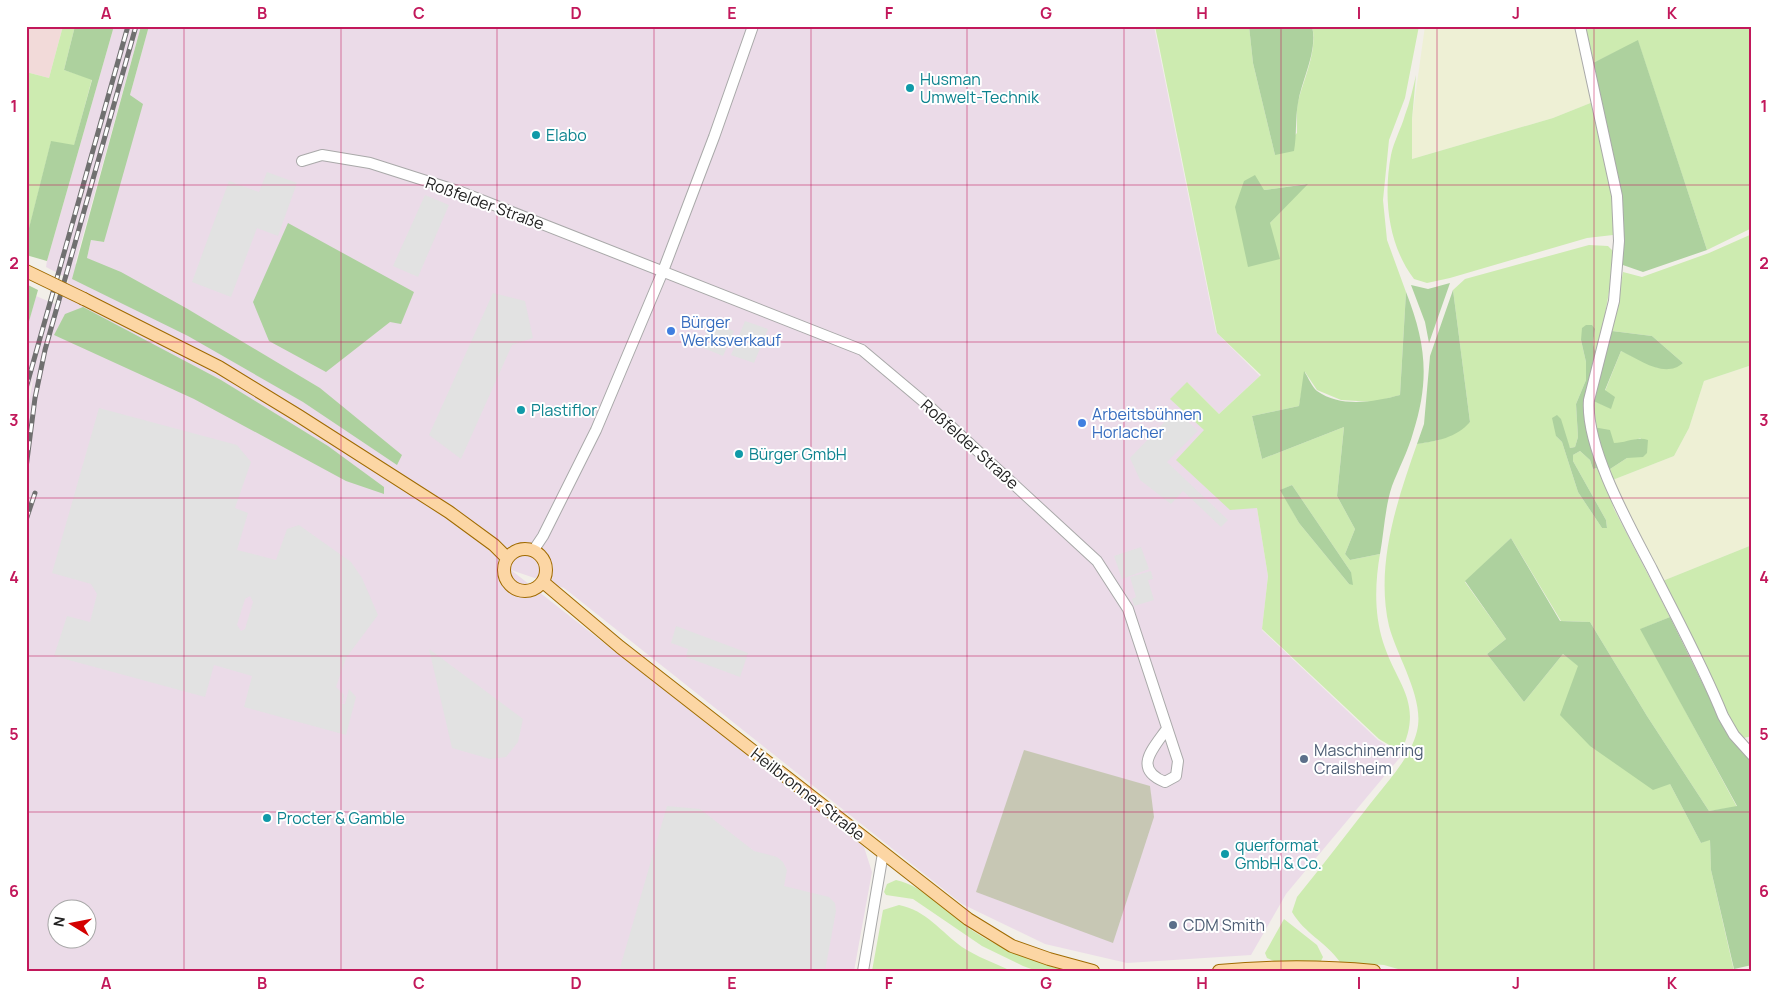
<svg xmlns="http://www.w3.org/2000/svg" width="1778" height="997" font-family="Manrope,sans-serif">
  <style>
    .commercial { fill: #f2dad9 }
    .industrial { fill: #ebdbe8; fill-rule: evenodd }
    .construction { fill: #c7c7b4 }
    .farmland { fill: #eef0d5 }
    .grass { fill: #cdebb0; fill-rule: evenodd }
    .forest { fill: #add19e }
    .parking { fill: #e2e2e2; fill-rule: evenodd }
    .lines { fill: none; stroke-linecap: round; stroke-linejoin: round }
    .minor-casing { stroke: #a9a9a9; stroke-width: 12 }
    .major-casing { stroke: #a06b00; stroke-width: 14 }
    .minor { stroke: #fff; stroke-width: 10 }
    .major { stroke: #fcd6a4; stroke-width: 12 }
    .rail-casing { stroke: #707070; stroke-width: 5 }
    .rail { stroke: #fff; stroke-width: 3; stroke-dasharray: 9; stroke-linecap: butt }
    .major-bridge-casing { stroke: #a06b00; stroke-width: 14; stroke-linecap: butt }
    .major-bridge { stroke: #fcd6a4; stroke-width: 12 }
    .grid { fill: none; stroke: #c2185b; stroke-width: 1; stroke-opacity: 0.55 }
    .culture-dot { fill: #0f9aa8; stroke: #fff; stroke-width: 2 }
    .shop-dot { fill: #3f7fe0; stroke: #fff; stroke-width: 2 }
    .service-dot { fill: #5c6f8a; stroke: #fff; stroke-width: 2 }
    .labels { text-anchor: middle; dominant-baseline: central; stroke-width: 4; stroke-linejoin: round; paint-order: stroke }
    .culture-label { font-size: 16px; fill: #0d838f; stroke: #fff; text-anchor: start }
    .street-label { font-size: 16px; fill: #222; stroke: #fff }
    .shop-label { font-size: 16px; fill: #366cbe; stroke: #fff; text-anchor: start }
    .service-label { font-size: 16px; fill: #4e5e75; stroke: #fff; text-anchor: start }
    .neatline { fill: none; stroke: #c2185b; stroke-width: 2 }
    .grid-label { font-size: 16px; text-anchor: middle; font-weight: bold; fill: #c2185b }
  </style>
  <rect width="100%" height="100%" fill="#f2efe9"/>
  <path class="commercial" d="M26,26h37l-14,52 -23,-6z"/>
  <path class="industrial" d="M114,26h27l-66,238 12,-6 4,-18 13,2 26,-147 19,-69h1005l62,306 44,44 -41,38 -31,-31 17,47 52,78 11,68 -6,54 116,110 24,15 -116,139 -35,61 -124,8 -82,-19 -83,-40 -398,-316 -53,-18 353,277 8,25 -18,99h-828v-548l7,-45 -7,22v-68l10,-36 19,8 6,-5 8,-20 -23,-12 1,-6zM58,910h30v30h-30z"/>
  <path class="construction" d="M1024,750l126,36 4,31 -41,126 -137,-51z"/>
  <path class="farmland" d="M1425,26h153l15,76 -40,16 -141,41v-40z
    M1752,365v180l-92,37 -50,-101 64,-25 15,-28 15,-47z"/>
  <path class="grass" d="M63,26h12l-11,44 28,9 -18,67 -23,-4 -22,87 -3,-1v-156l23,6z
    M1155,26h94l4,37 22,92 22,-22c0,-10 -1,-22 1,-31 6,-24 20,-52 14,-76h107l-14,72 -16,42 -6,60 4,40 19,52 -6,103 -26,7 -33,-2 -24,-10 -12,-18 -6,34 -47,10 10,43 82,-32 -7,69 18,33 -10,25 5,6 30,-6c-5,29 -6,59 3,88 14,44 41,60 18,110l-22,-13 -117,-110 6,-53 -11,-68 -27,2 -54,-50 28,-30 -34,-31 17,-17 32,32 42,-39 -44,-42zM1306,184l-36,39 -6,-33zM1292,485l59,87 -2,12 -50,-61 -18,-33z
    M1583,26h169v202l-45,22 -69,-209 -47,23z
    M1416,75l-4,44v40l141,-41 40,-16c7,33 30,102 20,133l-26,3 -137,40 -23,5 -13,-4c-26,-34 -31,-82 -23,-124 3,-14 10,-26 14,-40 5,-13 8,-27 11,-40z
    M1752,234v131l-48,16 -15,47 -15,28 -64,25 -3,-10 20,-13 14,-20 -16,5h-12l-20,-16 -2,-27 20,8 -6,-17 16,-40 37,17 25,-5 -31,-27 -40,-5 11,-59 19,5 67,-24z
    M1589,245l19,1 6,6v12l-17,95 -4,-16 2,-14 -14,11 5,22v18l-10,24 2,33 -3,10 -5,1 -3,-6 -11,-6 6,6 16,50 24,36h5l-1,-8 -33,-59v-6l7,-4 10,9 3,9 8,-2 13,42 56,108 -29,12 96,178 -28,4 -62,-95 -57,-94 -29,-1 -50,-83 -46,44 41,57 -19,15 37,48 39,-48 16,12 91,118 31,59 9,-4 1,31 23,101h-329l-21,-6 -44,-3c-15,-21 -35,-28 -48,-50l5,-15c25,-31 49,-62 73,-93 17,-22 40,-45 47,-73 8,-32 -20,-74 -28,-105 -14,-61 8,-125 28,-182l22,-4 31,-18 -17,-132 12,-11z
    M1752,545v191l-12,3 -80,-157z
    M896,880c30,7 53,34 77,51 29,19 60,30 93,40h-29l-14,-5 -41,-20 -69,-47 -27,-4 -2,-3 3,-8z
    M899,905c27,5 42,27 63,42 15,10 33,16 49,24h-139l11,-61z
    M1284,919l33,26 6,12 -2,4h-47l-7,-3 -2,-5z"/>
  <path class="forest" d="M75,26h39l-67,235 -21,-6v-27h3l22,-87 23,4 18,-65 -28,-10z
    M141,26h8l-19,69 13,9 -39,138 -13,-2 -4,18 34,14 65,36 134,80 82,67 -5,10 -94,-63 -115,-66 -116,-57z
    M1249,26h63c6,26 -10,52 -14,77 -3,16 -1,32 -4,48l-19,4 -22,-92z
    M1638,40l69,210 -64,22 -23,-8v-24l-29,-176z
    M1255,175l9,15 44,-6 -38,39 10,36 -32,8 -13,-60 9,-26z
    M288,223l126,69 -13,32 -11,-2 -64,50 -57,-31 -16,-39z
    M1450,283l-21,60 -4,-21 -14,-37 17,4z
    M26,284l12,6 -12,42z
    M1453,290l17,132c-14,16 -33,19 -53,22l7,-20 6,-68z
    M1406,292c20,51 24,88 7,141 -5,18 -14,35 -21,53 -7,21 -8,46 -12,68l-30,6 -5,-6 10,-25 -18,-33 7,-69 -82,32 -10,-43 47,-10 5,-35c4,6 8,16 13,20 24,17 57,11 83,4z
    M83,307l138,73 107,66 56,41v7l-38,-13 -152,-82 -140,-64 11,-21z
    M1586,325h6l3,4 -2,14 4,16 -13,49 17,59 -8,2 -3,-9 -10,-9 -7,4v6l33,59 1,8h-5l-24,-36 -16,-50 -6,-6 -4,-18 5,-3 4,4 9,29 5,-1 3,-10 -2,-33 10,-24v-18l-5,-22 1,-12z
    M1612,331l40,5 31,27c-18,16 -43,-3 -62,-12l-16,39 10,7 -4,12 -20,-9z
    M1593,427l17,3 4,13c12,0 23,-7 34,-3l-1,13 -4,4 -16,1 -20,13z
    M1292,485l59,87 2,13 -4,-1 -50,-61 -19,-33z
    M1511,538l49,83 30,1 57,94 62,95 28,-5 -97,-177 30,-12 55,112 27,32v204l-18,4 -23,-99 -1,-30 -9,3 -31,-59 -17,6 -63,-44 -30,-31 18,-49 -15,-12 -39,48 -37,-48 19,-15 -41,-58z"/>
  <path class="parking" d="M267,172l30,11 -19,53 -21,-8 -26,69 -39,-15 37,-101 30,11z
    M425,195l24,10 -31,72 -25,-11z
    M493,293l32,8 8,37 -21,7 -51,114 -32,-24z
    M745,321l23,8 -14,34 -23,-8z
    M711,322l23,9 -11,25 -22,-9z
    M99,408l138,37 14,17 -16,46 13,5 -11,37 39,10 11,-31 12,-4 52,37 11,16 16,37 -32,43 -10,29 8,8 -2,9h3l4,-15 7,8 -10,38 -102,-28 8,-31 -38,-11 -9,32 -151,-41 13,-40 23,6 7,-28 -6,-10 -39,-11zM250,596l3,6 -8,27 -4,2 -4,-6 8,-26z
    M1176,410l22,21 -31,31 61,58 -7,7 -38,-36 -12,13 -31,-24 -10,-22z
    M1141,547l8,22 -27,10 -8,-23z
    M1151,571l2,8 -5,1 6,20 -20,6 -2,-7 4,-2 -6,-20z
    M676,626l72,27 -8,24 -54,-20 2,-8 -17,-6z
    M429,649l94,70 -5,23 -12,15 -16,2 -38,-11z
    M667,806l33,3 54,42 23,6 6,5 4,8 -3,16 45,11 6,6 1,8 -11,60h-206z"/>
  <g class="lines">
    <defs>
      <path id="minor" d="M1580,26l37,170 2,45 -5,60 -25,99c-4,47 41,127 63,169 24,48 51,97 71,147l11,19 18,20
        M302,161l20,-6 48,8 91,29 401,158 69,58 166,153 31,48 50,152 -2,15 -11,6c-32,-13 -13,-32 1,-52
        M533,551l10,-15 53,-106 67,-159 51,-134 39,-111
        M863,971l20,-118"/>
      <path id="major" d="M84,299l135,68 80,49 150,96 45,33 13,13
        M504 570a21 21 0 1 1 42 0a21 21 0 1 1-42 0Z
        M543,582l77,65 348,272 44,27 37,13 44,12
        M1219,971c52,-5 103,-5 155,0"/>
    </defs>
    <use href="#minor" class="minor-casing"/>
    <use href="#major" class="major-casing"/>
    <use href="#minor" class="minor"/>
    <use href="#major" class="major"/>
    <defs>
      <path id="rail" d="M26,388l102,-362
        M26,468l9,-70 10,-48 91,-324
        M26,520l9,-27"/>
    </defs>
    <use href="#rail" class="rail-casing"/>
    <use href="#rail" class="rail"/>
    <defs>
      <path id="major-bridge" d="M26,271l58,28"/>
    </defs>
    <use href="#major-bridge" class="major-bridge-casing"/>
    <use href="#major-bridge" class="major-bridge"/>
  </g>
  <path class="grid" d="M184,26v945M341,26v945M497,26v945M654,26v945M811,26v945M967,26v945M1124,26v945M1281,26v945M1437,26v945M1594,26v945M26,185h1726M26,342h1726M26,498h1726M26,656h1726M26,812h1726"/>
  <g class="culture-dot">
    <circle cx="910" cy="88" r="5"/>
    <circle cx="536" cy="135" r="5"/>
    <circle cx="521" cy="410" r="5"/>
    <circle cx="739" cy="454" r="5"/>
    <circle cx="267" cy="818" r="5"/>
    <circle cx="1225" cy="854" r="5"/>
  </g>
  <g class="shop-dot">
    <circle cx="671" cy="331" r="5"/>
    <circle cx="1082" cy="423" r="5"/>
  </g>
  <g class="service-dot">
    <circle cx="1304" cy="759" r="5"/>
    <circle cx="1173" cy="925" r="5"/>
  </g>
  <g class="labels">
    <g class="culture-label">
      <text x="920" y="79">Husman<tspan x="920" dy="18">Umwelt-Technik</tspan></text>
      <text x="546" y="135">Elabo</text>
      <text x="531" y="410">Plastiflor</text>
      <text x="749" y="454">Bürger GmbH</text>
      <text x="277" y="818">Procter &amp; Gamble</text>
      <text x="1235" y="845">querformat<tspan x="1235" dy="18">GmbH &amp; Co.</tspan></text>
    </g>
    <g class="street-label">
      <text transform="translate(485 203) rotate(20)">Roßfelder Straße</text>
      <text transform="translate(970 444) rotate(42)">Roßfelder Straße</text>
      <text transform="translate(808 794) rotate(38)">Heilbronner Straße</text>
    </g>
    <g class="shop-label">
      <text x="681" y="322">Bürger<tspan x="681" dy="18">Werksverkauf</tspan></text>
      <text x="1092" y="414">Arbeitsbühnen<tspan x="1092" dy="18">Horlacher</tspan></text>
    </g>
    <g class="service-label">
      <text x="1314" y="750">Maschinenring<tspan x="1314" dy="18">Crailsheim</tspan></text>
      <text x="1183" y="925">CDM Smith</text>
    </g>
  </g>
  <rect width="1778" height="997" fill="none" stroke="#ffffff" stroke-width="55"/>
  <g transform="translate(72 924) rotate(280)"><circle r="24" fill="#ffffff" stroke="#a7a7a7"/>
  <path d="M0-4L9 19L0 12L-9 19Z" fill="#d40000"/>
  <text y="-8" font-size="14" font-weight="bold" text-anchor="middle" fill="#222222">N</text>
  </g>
  <rect x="28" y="28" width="1722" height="942" class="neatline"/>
  <g class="grid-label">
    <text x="106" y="19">A</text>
    <text x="262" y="19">B</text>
    <text x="419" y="19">C</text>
    <text x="576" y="19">D</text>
    <text x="732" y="19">E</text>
    <text x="889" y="19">F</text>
    <text x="1046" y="19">G</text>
    <text x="1202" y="19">H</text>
    <text x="1359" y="19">I</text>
    <text x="1516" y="19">J</text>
    <text x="1672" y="19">K</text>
    <text x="14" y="112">1</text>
    <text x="1764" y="112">1</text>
    <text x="14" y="269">2</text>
    <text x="1764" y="269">2</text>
    <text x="14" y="426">3</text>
    <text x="1764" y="426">3</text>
    <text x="14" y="583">4</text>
    <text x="1764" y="583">4</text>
    <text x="14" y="740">5</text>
    <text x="1764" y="740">5</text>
    <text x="14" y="897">6</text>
    <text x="1764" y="897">6</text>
    <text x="106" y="989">A</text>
    <text x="262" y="989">B</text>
    <text x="419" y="989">C</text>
    <text x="576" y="989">D</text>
    <text x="732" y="989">E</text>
    <text x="889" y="989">F</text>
    <text x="1046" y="989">G</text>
    <text x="1202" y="989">H</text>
    <text x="1359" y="989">I</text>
    <text x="1516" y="989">J</text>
    <text x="1672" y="989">K</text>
  </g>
</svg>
